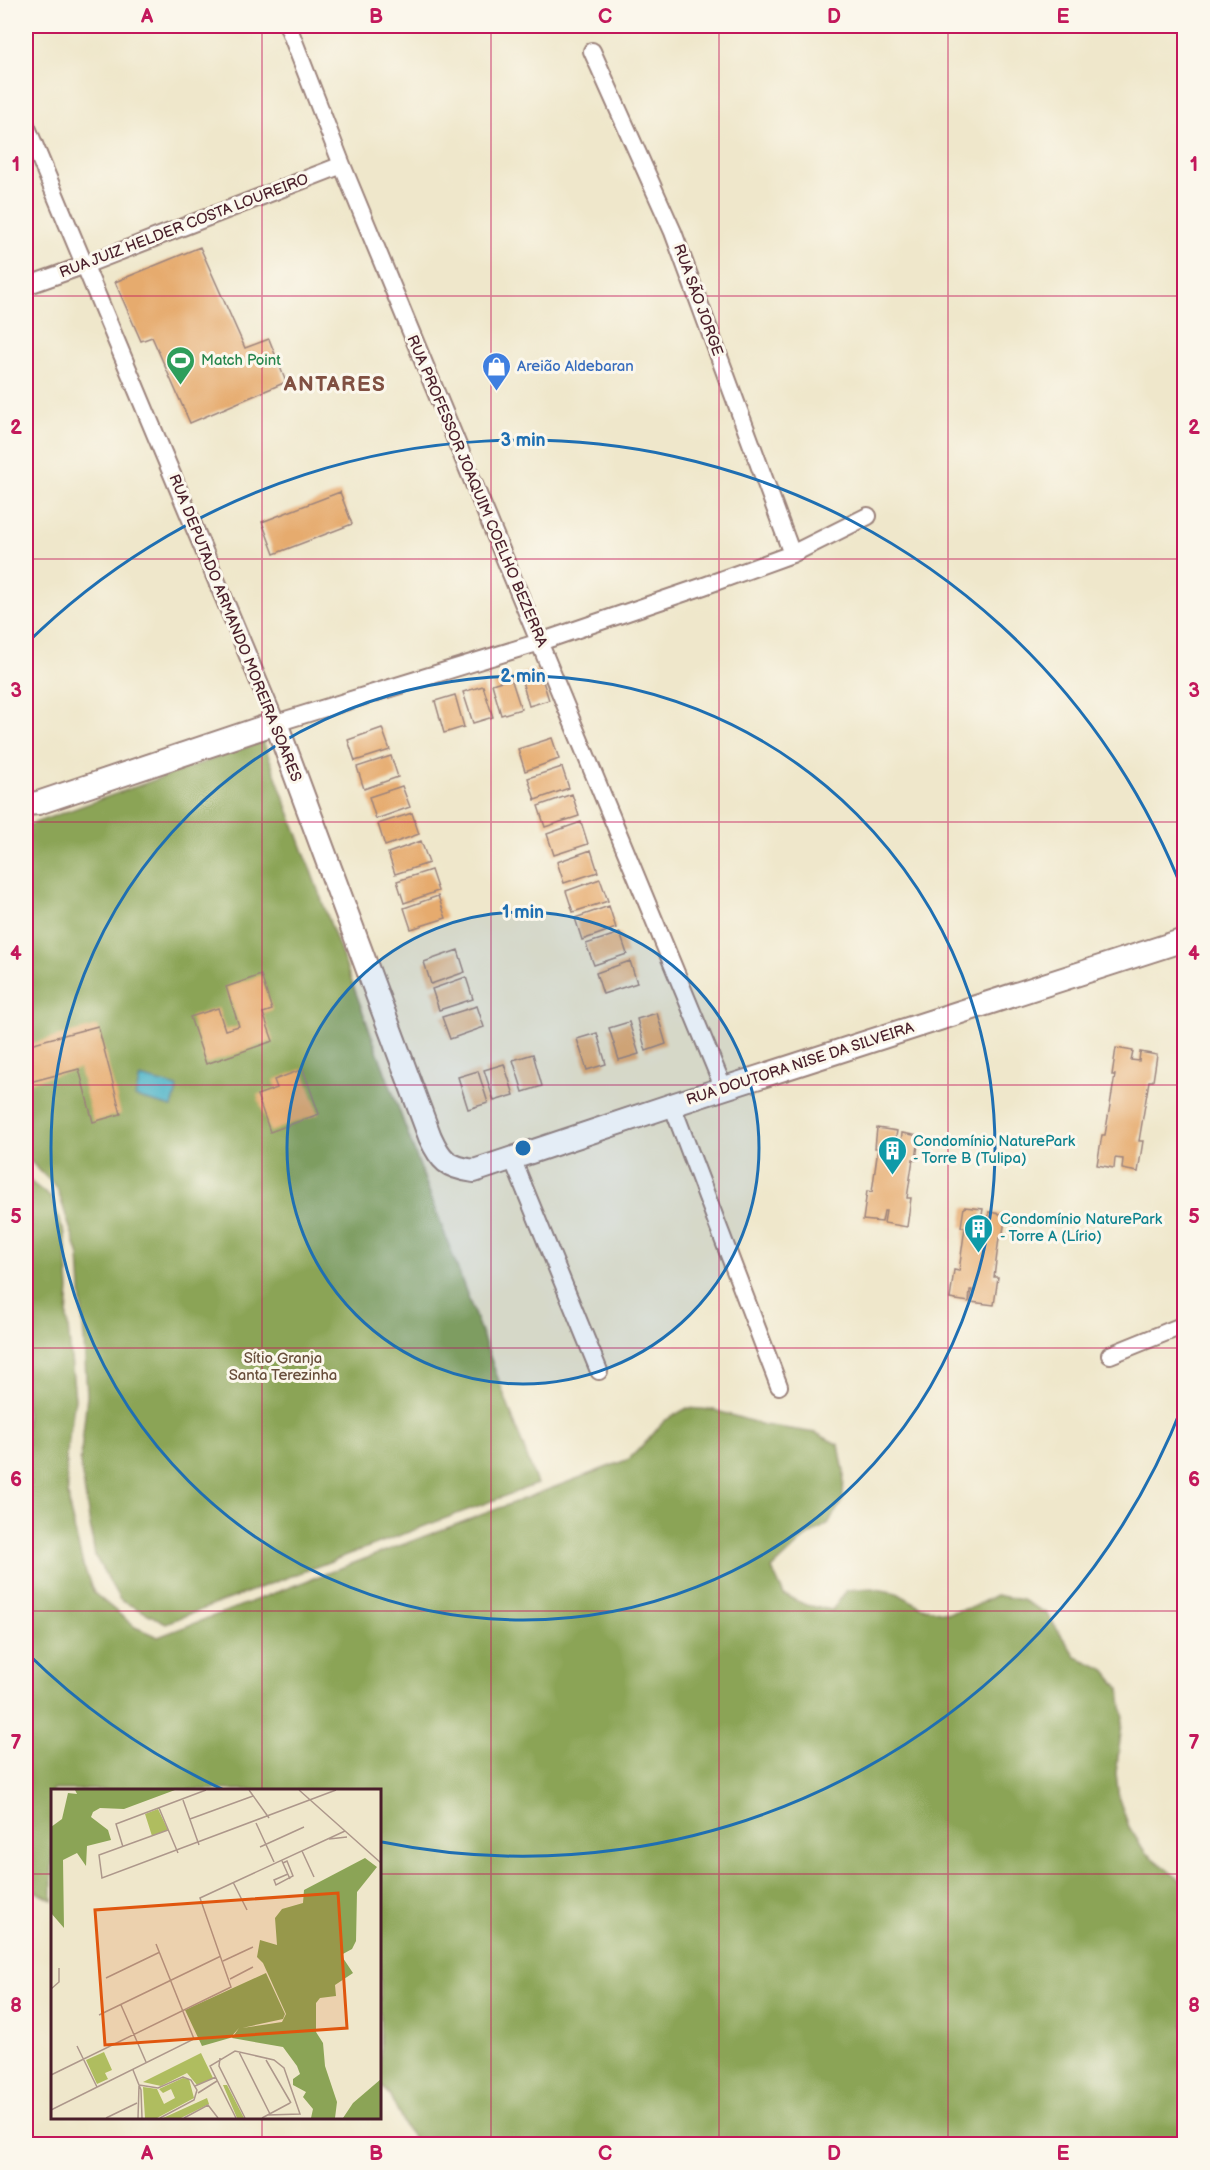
<svg xmlns="http://www.w3.org/2000/svg" width="1210" height="2170" font-family="'Balsamiq Sans',sans-serif">
  <style>
    .forest { fill: #8ba456; stroke: #6a6240; stroke-width: 1.5 }
    .water { fill: #49b2c7; stroke: #4a6879; stroke-width: 1.5 }
    .building { fill: #e6ab6e }
    .lines { fill: none; stroke-linecap: round; stroke-linejoin: round }
    .street-casing { stroke: #9c837b; stroke-width: 20 }
    .secondary-casing { stroke: #9c837b; stroke-width: 26 }
    .street { stroke: #fff; stroke-width: 16 }
    .secondary { stroke: #fff; stroke-width: 22 }
    .grid { fill: none; stroke: #c2185b; stroke-width: 1.5; stroke-opacity: 0.55 }
    .ring { fill: none; stroke: #1f6fb2; stroke-width: 3 }
    .labels { text-anchor: middle; dominant-baseline: central; stroke-width: 6; stroke-linejoin: round; paint-order: stroke }
    .street-label { font-size: 15px; fill: #4a1f2b; stroke: #fbf7ec }
    .leisure-label { font-size: 15px; fill: #27864d; stroke: #fbf7ec; text-anchor: start }
    .shop-label { font-size: 15px; fill: #366cbe; stroke: #fbf7ec; text-anchor: start }
    .culture-label { font-size: 15px; fill: #0d838f; stroke: #fbf7ec; text-anchor: start }
    .park-label { font-size: 15px; fill: #684e3b; stroke: #fbf7ec }
    .district-label { font-size: 21px; font-weight: bold; letter-spacing: 1.5px; fill: #815042; stroke: #fbf7ec }
    .inset-road { fill: none; stroke: #ad978b; stroke-width: 1.5 }
    .view { fill: #e0560e; fill-opacity: 0.15; stroke: #e0560e; stroke-width: 3 }
    .inset-edge { fill: none; stroke: #4a1f2b; stroke-width: 3 }
    .centre { fill: #1f6fb2; stroke: #fbf7ec; stroke-width: 3 }
    .ring-label { font-size: 18px; text-anchor: middle; font-weight: bold; fill: #1f6fb2; stroke: #fbf7ec; stroke-width: 6; stroke-linejoin: round; paint-order: stroke }
    .neatline { fill: none; stroke: #c2185b; stroke-width: 2 }
    .grid-label { font-size: 20px; text-anchor: middle; font-weight: bold; fill: #c2185b }
  </style>
  <rect width="100%" height="100%" fill="#fbf7ec"/>
  <filter id="ink" filterUnits="userSpaceOnUse"><feTurbulence type="fractalNoise" baseFrequency=".0167" numOctaves="2"/><feDisplacementMap in="SourceGraphic" scale="12" xChannelSelector="R" yChannelSelector="G"/><feConvolveMatrix kernelMatrix="1 2 1 2 8 2 1 2 1" color-interpolation-filters="sRGB"/></filter>
  <filter id="wash" filterUnits="userSpaceOnUse"><feTurbulence type="fractalNoise" baseFrequency=".008" numOctaves="4" result="noise"/><feDisplacementMap in="SourceGraphic" scale="24" xChannelSelector="R" yChannelSelector="G"/><feGaussianBlur stdDeviation="1.35" result="paint"/><feColorMatrix in="noise" values="0 0 0 0 0 0 0 0 0 0 0 0 0 0 0 0 0 1.4 0 .05"/><feComposite in="paint" operator="in"/></filter>
  <g filter="url(#wash)">
    <rect width="100%" height="100%" fill="#efe7cb"/>
    <path class="forest" d="M263,741l274,743 -371,139 -46,-23 -25,-44 -15,-93 7,-68 -8,-139 -22,-68 -31,-31v-331z
      M26,1178l25,20 14,36 4,55 -2,28 8,82 -9,57 1,28 3,27 13,54 11,28 41,34 23,10 471,-178 19,-19 16,-19 23,-13 27,2 50,15 52,8 23,12 5,27 -1,27 -14,24 -23,14 -34,32 12,26 22,10 26,5 15,-20 25,-2 25,5 25,14 26,6 25,-6 23,-12 26,5 24,13 30,44 28,12 16,20 3,27 -7,57 3,26 10,28 16,25 39,31v261h-766l-12,-15 -17,-35 -9,-8v-296h-328v110l-15,-8h-11z"/>
    <path class="water" d="M140,1077l38,10 -6,20 -37,-10z"/>
    <g id="blocks">
      <path class="building" d="M200,247l45,101 24,-9 17,43 -96,41 -38,-86 -11,4 -26,-59z
        M340,492l12,32 -78,30 -12,-32z
        M539,669l10,31 -20,6 -9,-32z
        M511,678l10,31 -20,6 -9,-31z
        M483,686l10,31 -20,6 -10,-31z
        M455,695l9,32 -20,6 -9,-32z
        M382,728l8,22 -35,11 -7,-21z
        M552,738l7,21 -34,12 -7,-22z
        M391,756l7,21 -34,12 -7,-22z
        M562,767l7,21 -34,12 -7,-22z
        M402,786l8,21 -34,12 -7,-22z
        M572,794l7,22 -34,11 -7,-21z
        M412,813l7,21 -34,12 -7,-22z
        M581,822l7,22 -34,11 -7,-21z
        M421,841l8,22 -34,11 -7,-21z
        M591,850l7,22 -34,11 -7,-21z
        M431,870l7,21 -34,12 -7,-22z
        M600,879l8,22 -35,11 -7,-21z
        M438,896l8,22 -35,11 -7,-21z
        M609,906l7,22 -34,12 -7,-22z
        M620,933l7,21 -33,11 -8,-21z
        M458,950l7,22 -34,12 -7,-22z
        M630,961l7,22 -34,11 -7,-21z
        M261,975l11,35 -9,3 10,28 -67,23 -16,-47 28,-9 7,22 14,-4 -13,-39z
        M466,977l7,22 -34,11 -7,-21z
        M477,1006l7,21 -34,12 -8,-22z
        M657,1013l9,31 -20,7 -9,-32z
        M629,1022l10,32 -20,6 -10,-32z
        M98,1026l23,88 -28,8 -14,-53 -53,14v-38z
        M597,1033l9,31 -19,6 -10,-31z
        M1116,1048l17,3 -2,9 8,1 1,-9 17,3 -4,26h-4l-10,60h4l-5,31 -16,-3 1,-10 -8,-1 -1,10 -17,-3 5,-30h3l10,-60h-3z
        M533,1054l9,32 -19,6 -10,-32z
        M504,1064l10,31 -20,6 -10,-31z
        M303,1069l16,45 -49,18 -13,-37 20,-7 -3,-8z
        M478,1071l10,32 -20,6 -10,-32z
        M877,1128l20,3 -2,11 6,1 1,-10 17,3 -3,24 -3,-1 -6,39h4l-4,29 -23,-4 2,-12h-2l-2,11 -19,-2 4,-29 5,1 6,-44h-3z
        M964,1207l19,2 -2,12 7,1 1,-10 17,3 -4,23h-3l-5,39h4l-4,28 -23,-3 1,-12h-2l-1,12 -19,-3 4,-29 5,1 6,-44h-4z"/>
    </g>
  </g>
  <g filter="url(#ink)">
    <use href="#blocks" fill-opacity="0" stroke="#9c837b" stroke-width="1.5"/>
    <g class="lines">
      <defs>
        <path id="street" d="M288,26l54,139 382,924
          M592,51l81,181 119,322
          M26,125l250,598 264,-81 164,-56 88,-32 76,-38
          M26,286l59,-21 257,-100
          M672,1105l107,281
          M512,1158l87,213
          M1110,1355l74,-30"/>
        <path id="secondary" d="M26,804l12,-1 238,-80 154,414c11,24 17,30 44,34l198,-66 512,-165"/>
      </defs>
      <use href="#street" class="street-casing"/>
      <use href="#secondary" class="secondary-casing"/>
      <use href="#street" class="street"/>
      <use href="#secondary" class="secondary"/>
    </g>
  </g>
  <path class="grid" d="M262,26v1764M491,26v2118M719,26v2118M948,26v2118M26,296h1158M26,559h1158M26,822h1158M26,1085h1158M26,1348h1158M26,1611h1158M26,1874h26M380,1874h804M262,2118v26"/>
  <circle cx="523" cy="1148" r="236" fill="#1f6fb2" fill-opacity=".12"/>
  <g class="ring">
    <circle cx="523" cy="1148" r="236"/>
    <circle cx="523" cy="1148" r="472"/>
    <path d="M1184 1402A708 708 0 0 1 382 1842M224 1790A708 708 0 0 1 27 1653M27 643A708 708 0 0 1 1184 894"/>
  </g>
  <defs>
    <symbol id="stadium-pin" viewBox="-11 -11 22 30"><path d="M0 17L-7.5 6A9.5 9.5 0 1 1 7.5 6Z" fill="#2e9e5b" stroke="#fbf7ec"/><path d="M0-5a6.5 5 0 1 0 0 10a6.5 5 0 1 0 0-10ZM-3.5-1.8h7v3.6h-7Z" fill="#fff"/></symbol>
    <symbol id="shop-pin" viewBox="-11 -11 22 30"><path d="M0 17L-7.5 6A9.5 9.5 0 1 1 7.5 6Z" fill="#3f7fe0" stroke="#fbf7ec"/><path d="M-5-2.5h2.3a2.7 3.5 0 0 1 5.4 0H5L5.5 6h-11ZM-1.5-2.5h3a1.5 2.3 0 0 0-3 0Z" fill="#fff"/></symbol>
    <symbol id="building-pin" viewBox="-11 -11 22 30"><path d="M0 17L-7.5 6A9.5 9.5 0 1 1 7.5 6Z" fill="#0f9aa8" stroke="#fbf7ec"/><path d="M-4-6H4V6H1V3H-1V6H-4ZM-2.5-4.3h1.7v1.8h-1.7ZM.8-4.3h1.7v1.8H.8ZM-2.5-1h1.7V.8h-1.7ZM.8-1h1.7V.8H.8Z" fill="#fff"/></symbol>
  </defs>
  <g fill-rule="evenodd">
    <use href="#stadium-pin" x="164" y="344" width="33" height="45"/>
    <use href="#shop-pin" x="480" y="350" width="33" height="45"/>
    <use href="#building-pin" x="876" y="1134" width="33" height="45"/>
    <use href="#building-pin" x="962" y="1212" width="33" height="45"/>
  </g>
  <g class="labels">
    <g class="street-label">
      <text transform="translate(184 226) rotate(-21)">RUA JUIZ HELDER COSTA LOUREIRO</text>
      <text transform="translate(698 300) rotate(70)">RUA SÃO JORGE</text>
      <text transform="translate(477 491) rotate(67)">RUA PROFESSOR JOAQUIM COELHO BEZERRA</text>
      <text transform="translate(235 628) rotate(68)">RUA DEPUTADO ARMANDO MOREIRA SOARES</text>
      <text transform="translate(800 1064) rotate(-18)">RUA DOUTORA NISE DA SILVEIRA</text>
    </g>
    <g class="leisure-label">
      <text x="201" y="360">Match Point</text>
    </g>
    <g class="shop-label">
      <text x="517" y="366">Areião Aldebaran</text>
    </g>
    <g class="culture-label">
      <text x="913" y="1141">Condomínio NaturePark<tspan x="913" dy="17">- Torre B (Tulipa)</tspan></text>
      <text x="1000" y="1219">Condomínio NaturePark<tspan x="1000" dy="17">- Torre A (Lírio)</tspan></text>
    </g>
    <g class="park-label">
      <text x="283" y="1358">Sítio Granja<tspan x="283" dy="17">Santa Terezinha</tspan></text>
    </g>
    <g class="district-label">
      <text x="335" y="384">ANTARES</text>
    </g>
  </g>
  <g transform="translate(51 1789)">
    <rect width="330" height="330" fill="#efe7cb"/>
    <path d="M107,20l10,21 -16,6 -7,-22zM53,263l8,18 -7,3 3,6 -11,5 -11,-24zM150,264l12,25 -16,7 -10,-12 -26,13 -18,-4zM132,289l6,1 5,19 -37,20h-12l-2,-31 14,2 7,15 11,-6 -4,-9 -8,4 -4,-4zM172,296h4l17,33h-7zM156,309l2,6 -28,14h-18z" fill="#afbd5f"/>
    <path d="M24,1h100l-51,19 -24,-1 -7,4 -2,5 17,13 3,10 -24,6 -1,20 -9,-13 -14,7 1,68 -13,-15v-86l11,-8 6,-26 9,1zM314,69l12,9 -20,25 -1,49 -4,8 -11,6 12,18 -18,12 1,11 -16,2 -4,5v29l7,11 2,23 12,36 -2,16h-24l2,-9 -10,-12 3,-5 -13,-7v-6l7,-5 -3,-8 -14,-19 -51,-9 7,-10 -9,10 -28,8 -17,-36 81,-37 19,41 -2,5 -41,9 40,-6 4,-8 -23,-51 -6,-6 3,-17 17,5 -2,-27 7,-9 21,-6 1,-13zM330,290v39h-38l10,-15z" fill="#8ba456"/>
    <path class="inset-road" d="M198,1l20,28M248,1l82,73M132,11l16,45M108,19l19,45M139,30l63,-23M205,34l18,39M117,41l-69,25 3,23 234,-88M278,50l18,-2M72,58l-7,-23 90,-34M209,58l44,-20M251,62l12,26M231,72l8,18M232,74l4,-2 6,15 -17,9 -2,-5 14,-6M182,93l14,28M172,172l30,-14M55,189l54,-26M179,190l23,-12M0,200l8,-7v-14M70,216l25,57M48,226l122,-59M26,257l20,41M188,263l31,62M169,269l-1,8 26,52M215,271l25,43M82,281l8,20 1,28M0,286l180,-88 -31,-89 145,-67M88,296l19,3 25,-11 8,3 6,10 -3,10 -34,18M144,297l21,-9M147,304l19,-12M0,321l143,-71 -38,-95M55,329l31,-15M87,329l1,-32M133,329l24,-13 10,13M185,329l-26,-52 25,-15 39,9 10,8 16,46 -33,1M211,329l28,-15"/>
    <path class="view" d="M287,104l9,135 -242,17 -10,-135z"/>
    <rect width="330" height="330" class="inset-edge"/>
  </g>
  <circle cx="523" cy="1148" r="9" class="centre"/>
  <g class="ring-label">
    <text x="523" y="446">3 min</text>
    <text x="523" y="682">2 min</text>
    <text x="523" y="918">1 min</text>
  </g>
  <rect width="1210" height="2170" fill="none" stroke="#fbf7ec" stroke-width="66"/>
  <rect x="33" y="33" width="1144" height="2104" class="neatline"/>
  <g class="grid-label">
    <text x="147" y="23">A</text>
    <text x="376" y="23">B</text>
    <text x="605" y="23">C</text>
    <text x="834" y="23">D</text>
    <text x="1063" y="23">E</text>
    <text x="16" y="171">1</text>
    <text x="1194" y="171">1</text>
    <text x="16" y="434">2</text>
    <text x="1194" y="434">2</text>
    <text x="16" y="697">3</text>
    <text x="1194" y="697">3</text>
    <text x="16" y="960">4</text>
    <text x="1194" y="960">4</text>
    <text x="16" y="1223">5</text>
    <text x="1194" y="1223">5</text>
    <text x="16" y="1486">6</text>
    <text x="1194" y="1486">6</text>
    <text x="16" y="1749">7</text>
    <text x="1194" y="1749">7</text>
    <text x="16" y="2012">8</text>
    <text x="1194" y="2012">8</text>
    <text x="147" y="2160">A</text>
    <text x="376" y="2160">B</text>
    <text x="605" y="2160">C</text>
    <text x="834" y="2160">D</text>
    <text x="1063" y="2160">E</text>
  </g>
</svg>
